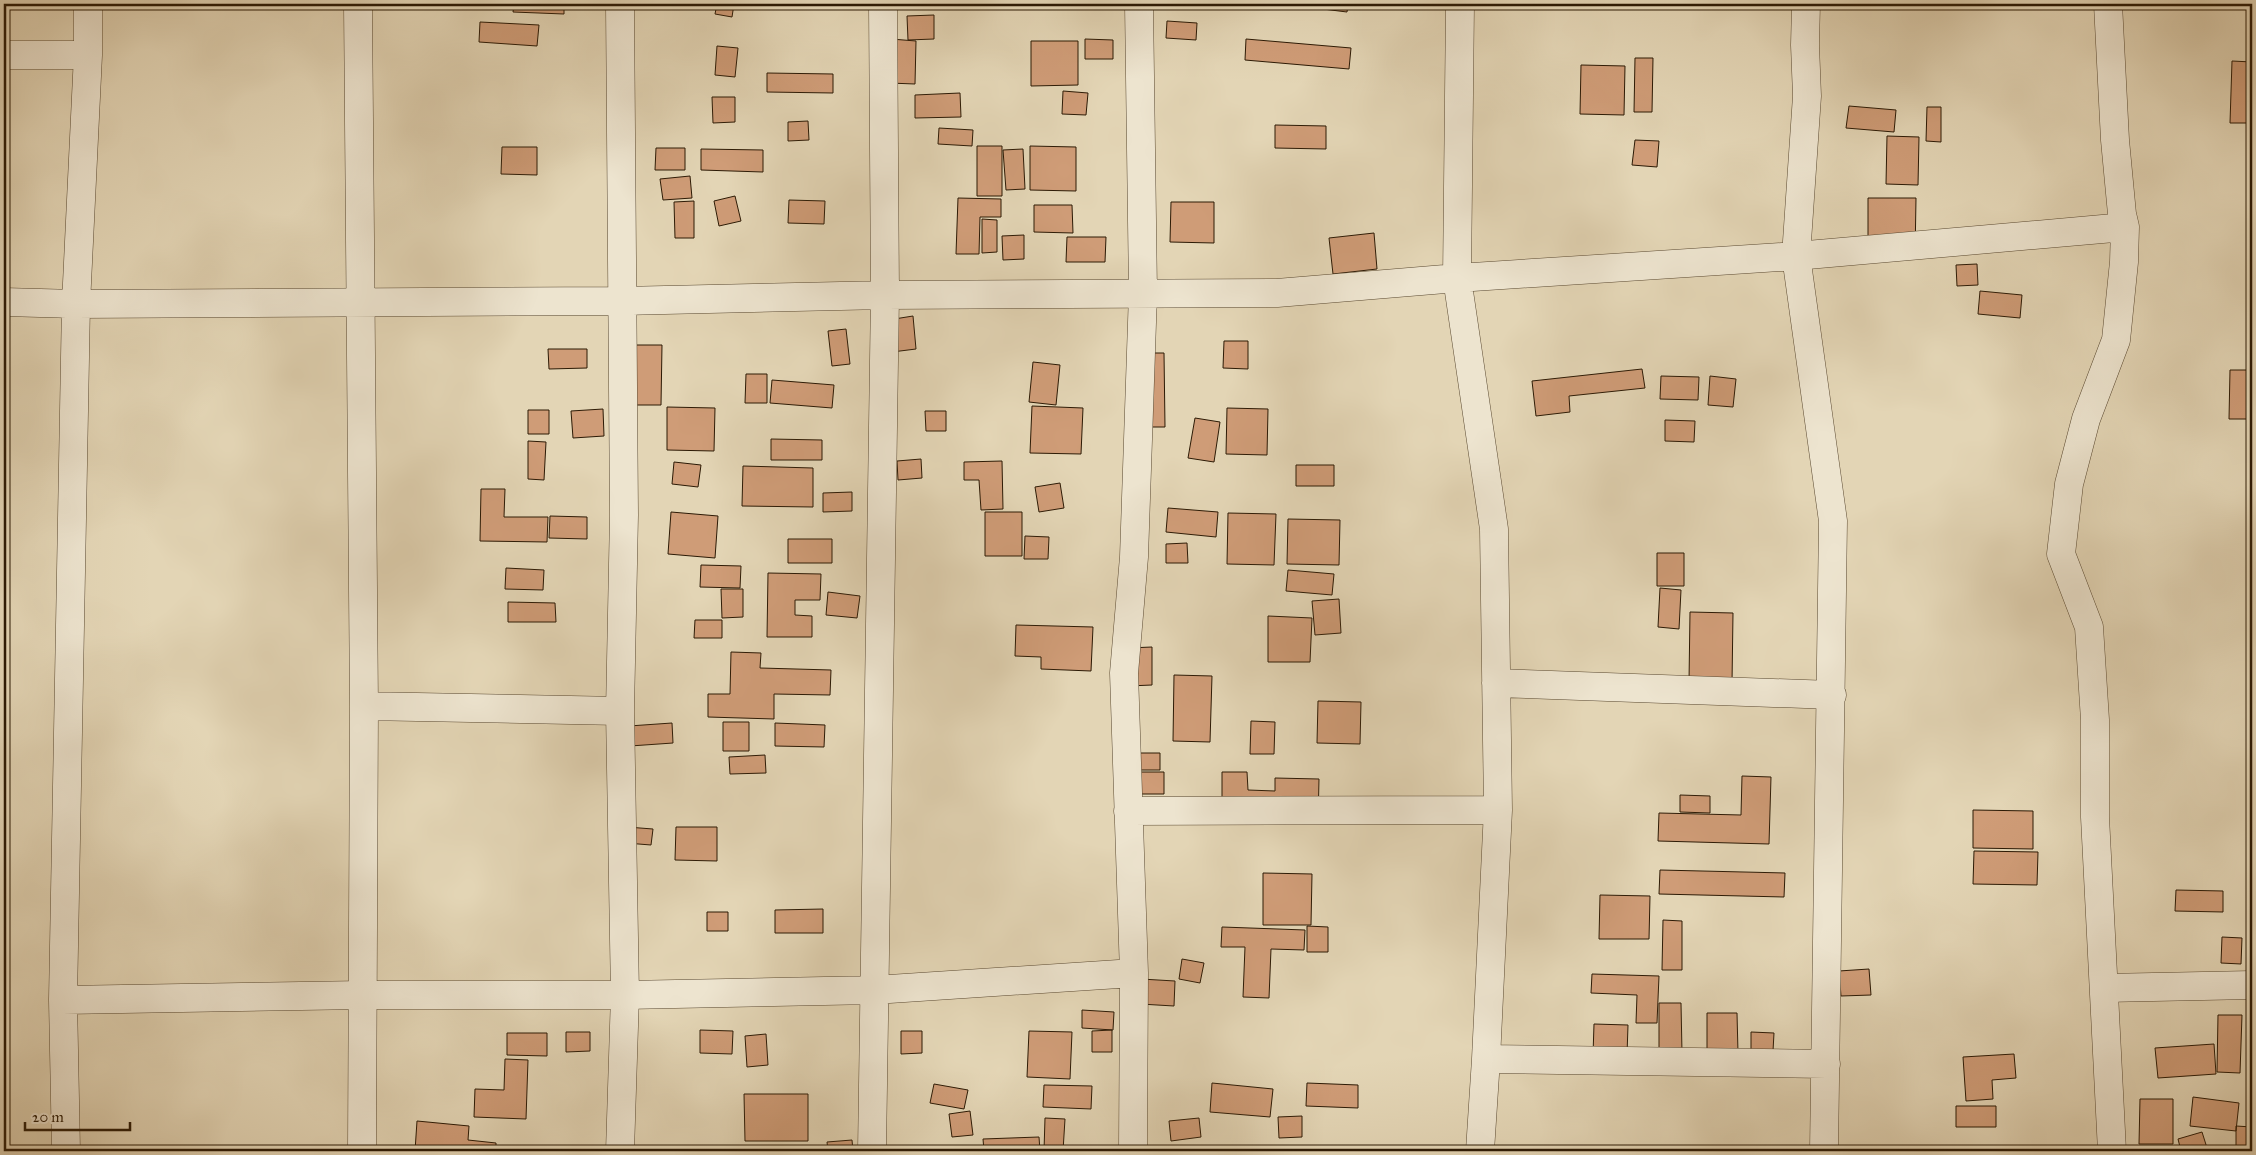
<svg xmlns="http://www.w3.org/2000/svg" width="2256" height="1155" font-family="'IM FELL Great Primer',serif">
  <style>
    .building { fill: #cf9c77; stroke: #2c1a05 }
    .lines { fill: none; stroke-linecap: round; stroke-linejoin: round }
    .minor-casing { stroke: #5a4931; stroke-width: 29 }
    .minor { stroke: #ede4cf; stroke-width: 28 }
  </style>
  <rect width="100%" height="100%" fill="#e3d5b5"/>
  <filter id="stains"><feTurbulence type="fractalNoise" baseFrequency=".004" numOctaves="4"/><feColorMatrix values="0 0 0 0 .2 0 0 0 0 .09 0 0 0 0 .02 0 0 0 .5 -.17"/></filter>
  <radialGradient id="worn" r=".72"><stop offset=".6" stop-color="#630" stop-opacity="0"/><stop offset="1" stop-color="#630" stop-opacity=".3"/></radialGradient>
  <path class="building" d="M514,4h50v10l-51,-2z
    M717,4h17l-2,13 -17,-3z
    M765,4h45v5l-45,-2z
    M1173,4h37v4l-37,-1z
    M1324,4h24l-1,8 -24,-3z
    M934,15v24l-26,1 -1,-24z
    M1167,21l30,2 -1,17 -30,-2z
    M480,22l59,3 -2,21 -58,-4z
    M891,39l25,2 -1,43 -26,-1z
    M1085,39l28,1v19h-28z
    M1246,39l105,9 -2,21 -104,-9z
    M1031,41h47v44l-47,1z
    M717,46l21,2 -3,29 -20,-2z
    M1635,58h18l-1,54h-18z
    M2232,61l20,1v61h-22z
    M1581,65l44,1 -1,49 -44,-1z
    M767,73l66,1v19l-66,-1z
    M1063,91l25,2 -2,22 -24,-1z
    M960,93l1,24 -46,1v-23z
    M712,97h23v25l-22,1z
    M1849,106l47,4 -2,22 -48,-4z
    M1927,107h14v35l-15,-1z
    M808,121l1,19 -21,1v-19z
    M1275,125l51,1v23l-51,-1z
    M939,128l34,2 -1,16 -34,-2z
    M1887,136l32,1 -1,48 -32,-1z
    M1635,140l24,1 -2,26 -25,-2z
    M977,146h25v50h-25z
    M1030,146l46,1v44l-46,-1z
    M502,147h35v28l-36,-1z
    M656,148h29v22h-30z
    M701,149l62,1v22l-62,-2z
    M1023,149l2,40 -19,1 -3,-40z
    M690,176l2,22 -29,2 -3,-21z
    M735,196l6,25 -22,5 -5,-25z
    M958,198l43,1v18h-21l-1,37h-23z
    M1868,198h48l-1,59h-47z
    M789,200l36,1 -1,23 -36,-1z
    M694,201v37h-19l-1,-36z
    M1171,202h43v41l-44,-1z
    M1034,205h38l1,28 -39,-1z
    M982,219l15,1v32l-15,1z
    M1374,233l3,36 -44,5 -4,-36z
    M1024,235v24l-21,1 -1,-24z
    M1067,237h39l-1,25h-39z
    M1977,264l1,21 -21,1 -1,-21z
    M1980,291l42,4 -2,23 -42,-4z
    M913,316l3,33 -24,3 -4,-32z
    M846,329l4,35 -18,2 -4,-35z
    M1224,341h24v28l-25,-1z
    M635,345h27l-1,60h-27z
    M548,349h39v19l-38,1z
    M1142,353h22l1,74h-22z
    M1033,362l27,3 -4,40 -27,-3z
    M1642,369l3,19 -76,8 1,16 -34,4 -4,-35z
    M2230,370h22v49h-23z
    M746,374h21v29h-22z
    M1661,376l38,1 -1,23 -38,-1z
    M1710,376l26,3 -3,28 -25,-2z
    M772,380l62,5 -2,23 -62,-5z
    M1032,406l51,2 -2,46 -51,-1z
    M667,407l48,1 -1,43 -47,-1z
    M1227,408l41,1 -1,46 -41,-1z
    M603,409l1,27 -31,2 -2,-27z
    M528,410h21v24h-21z
    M925,411h21v20h-20z
    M1195,418l25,4 -6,40 -26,-4z
    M1665,420l30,1 -1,21 -29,-1z
    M771,439l51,1v20h-51z
    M528,441l18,1 -2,38 -16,-1z
    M921,459l1,19 -24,2 -1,-19z
    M1002,461l1,48 -22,1 -2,-30h-15v-18z
    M674,462l27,3 -3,22 -26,-3z
    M1296,465h38v21h-38z
    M743,466l70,2v39l-71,-1z
    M1060,483l4,25 -25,4 -4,-25z
    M481,489h24l-1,28h44l-1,25 -67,-1z
    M852,492v19l-29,1v-19z
    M1168,508l50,4 -2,25 -50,-5z
    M671,512l47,4 -3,42 -47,-4z
    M985,512h37v44h-37z
    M1228,513l48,1 -2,51 -47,-1z
    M550,516l37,1v22l-38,-1z
    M1288,519l52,1 -1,45 -52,-1z
    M1025,536l24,1 -1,22h-24z
    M788,539h44v24h-44z
    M1187,543l1,20h-22v-19z
    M1657,553h27v33h-27z
    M701,565l40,1 -1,22 -40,-1z
    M506,568l38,2 -1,20 -38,-1z
    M1288,570l46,4 -2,21 -46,-4z
    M768,573l53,1 -1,26h-25v15l17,1v21h-45z
    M1660,588l21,2 -2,39 -21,-2z
    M721,589h22v28l-21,1z
    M828,592l32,4 -3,22 -31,-3z
    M1339,599l2,34 -26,2 -3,-34z
    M508,602l47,1 1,19h-48z
    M1690,612l43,1 -1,70 -43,-1z
    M1268,616l44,2 -2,44h-42z
    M695,620h27v18h-28z
    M1016,625l77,2 -2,44 -50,-2v-12l-26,-1z
    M1152,647v38l-24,1v-38z
    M731,652l30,1 -1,15 71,2 -1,25 -56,-1v25l-66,-2v-23h22z
    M1174,675l38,1 -2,66 -37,-1z
    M1318,701l43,1 -1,42 -43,-1z
    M1251,721l24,1 -1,32h-24z
    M723,722h26v29h-26z
    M672,723l1,20 -43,3 -1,-20z
    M775,723l50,2 -1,22 -49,-1z
    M1137,753h23v17h-23z
    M765,755l1,18 -36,1 -1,-17z
    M1135,772h29v22h-30z
    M1222,772h25l1,18 27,1v-13l44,1 -1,44 -96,-17z
    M1742,776l29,1 -2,67 -111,-3 1,-28 82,2z
    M1680,795l30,1v17l-30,-1z
    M1973,810l60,1v38l-60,-1z
    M627,827l26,2 -2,16 -25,-2z
    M676,827h41v34l-42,-1z
    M1974,851l64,1 -1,33 -64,-1z
    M1660,870l125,3 -1,24 -125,-3z
    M1263,873l49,1 -1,51h-48z
    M2176,890l47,1v21l-48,-1z
    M1600,895l50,1 -1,43h-50z
    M823,909v24h-48v-23z
    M707,912h21v19h-21z
    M1663,920l19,1v49h-20z
    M1307,926l21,1v25h-21z
    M1222,927l83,3 -1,20 -33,-1 -2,49 -26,-1 2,-50h-24z
    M2222,937l20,1 -1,26 -20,-1z
    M1182,959l22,4 -4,20 -21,-4z
    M1869,969l2,26 -30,1 -2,-25z
    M1592,974l67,2 -2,47h-21l1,-28 -46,-2z
    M1141,979l34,2 -1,25 -34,-2z
    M1659,1003h22l1,50h-23z
    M1082,1010l32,2 -1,18 -31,-2z
    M1707,1013h30l1,40h-31z
    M2218,1015h24l-2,58 -23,-1z
    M1594,1024l34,1 -1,30h-34z
    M700,1030l33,1 -1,23 -32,-1z
    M1112,1030v22h-20v-21z
    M901,1031h21v22l-21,1z
    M1029,1031l43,1 -2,47 -43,-2z
    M566,1032h24v19l-24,1z
    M1751,1032l23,1 -1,18 -22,-1z
    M507,1033h40v23l-40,-1z
    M766,1034l2,31 -21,2 -2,-31z
    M2214,1044l2,30 -58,4 -3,-30z
    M2014,1054l2,24 -24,2 1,19 -27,2 -3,-44z
    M505,1059l23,1 -2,59 -52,-2 1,-28 29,1z
    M1212,1083l61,6 -3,28 -60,-5z
    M1307,1083l51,2v23l-52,-2z
    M934,1084l34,6 -4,19 -34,-6z
    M1044,1085l48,1 -1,23 -48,-2z
    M744,1094h64v47h-63z
    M2193,1097l46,6 -3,28 -46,-5z
    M2140,1099h33v45h-34z
    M1956,1106h40v21h-40z
    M970,1111l3,24 -21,2 -3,-23z
    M1302,1116v21l-23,1 -1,-21z
    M1045,1118l20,1 -2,32h-19z
    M1199,1118l2,19 -30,4 -2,-20z
    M417,1121l52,5 -1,14 28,3v8h-81z
    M2236,1126l16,1v24h-16z
    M2202,1132l6,19h-27l-3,-12z
    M1039,1137l1,14h-56l-1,-12z
    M852,1140l1,11h-25l-1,-9z"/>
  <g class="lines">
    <defs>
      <path id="minor" d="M358,4l6,702 -2,445
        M620,4l4,511 -4,196 5,284 -5,156
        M1460,4l-3,274 37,251 4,281 -12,249 -6,92
        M1806,4l-1,41 2,51 -11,160 37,265 -9,630
        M2108,4l7,136 7,74 3,13 -1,35 -8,78 -30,79 -17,65 -8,70 28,73 6,93v97l17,334
        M4,55h84
        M4,302l72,2 545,-3 264,-6 392,-2 180,-15 339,-22 329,-29
        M1496,683l336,12
        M364,706l256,5
        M1128,811l370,-1
        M2104,988l148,-3
        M63,1000l300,-5h262l249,-5 260,-17
        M1486,1059l340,5
        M66,1151l-3,-151 13,-696 12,-249v-51
        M872,1151l13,-856 -2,-291
        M1133,1151l1,-178 -10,-300 10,-116 9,-264 -4,-289"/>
    </defs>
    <use href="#minor" class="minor-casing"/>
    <use href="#minor" class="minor"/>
  </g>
  <rect width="2256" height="1155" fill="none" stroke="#e3d5b5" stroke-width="20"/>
  <rect x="5" y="5" width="2246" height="1145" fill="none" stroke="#2c1a05" stroke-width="2.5"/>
  <rect x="10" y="10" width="2236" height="1135" fill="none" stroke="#2c1a05"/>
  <path d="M25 1122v8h105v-8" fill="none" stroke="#2c1a05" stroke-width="2.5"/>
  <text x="32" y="1122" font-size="15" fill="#2c1a05" stroke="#ede4cf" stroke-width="4" paint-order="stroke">20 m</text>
  <rect width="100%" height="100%" filter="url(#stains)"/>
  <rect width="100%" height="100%" fill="url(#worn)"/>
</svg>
